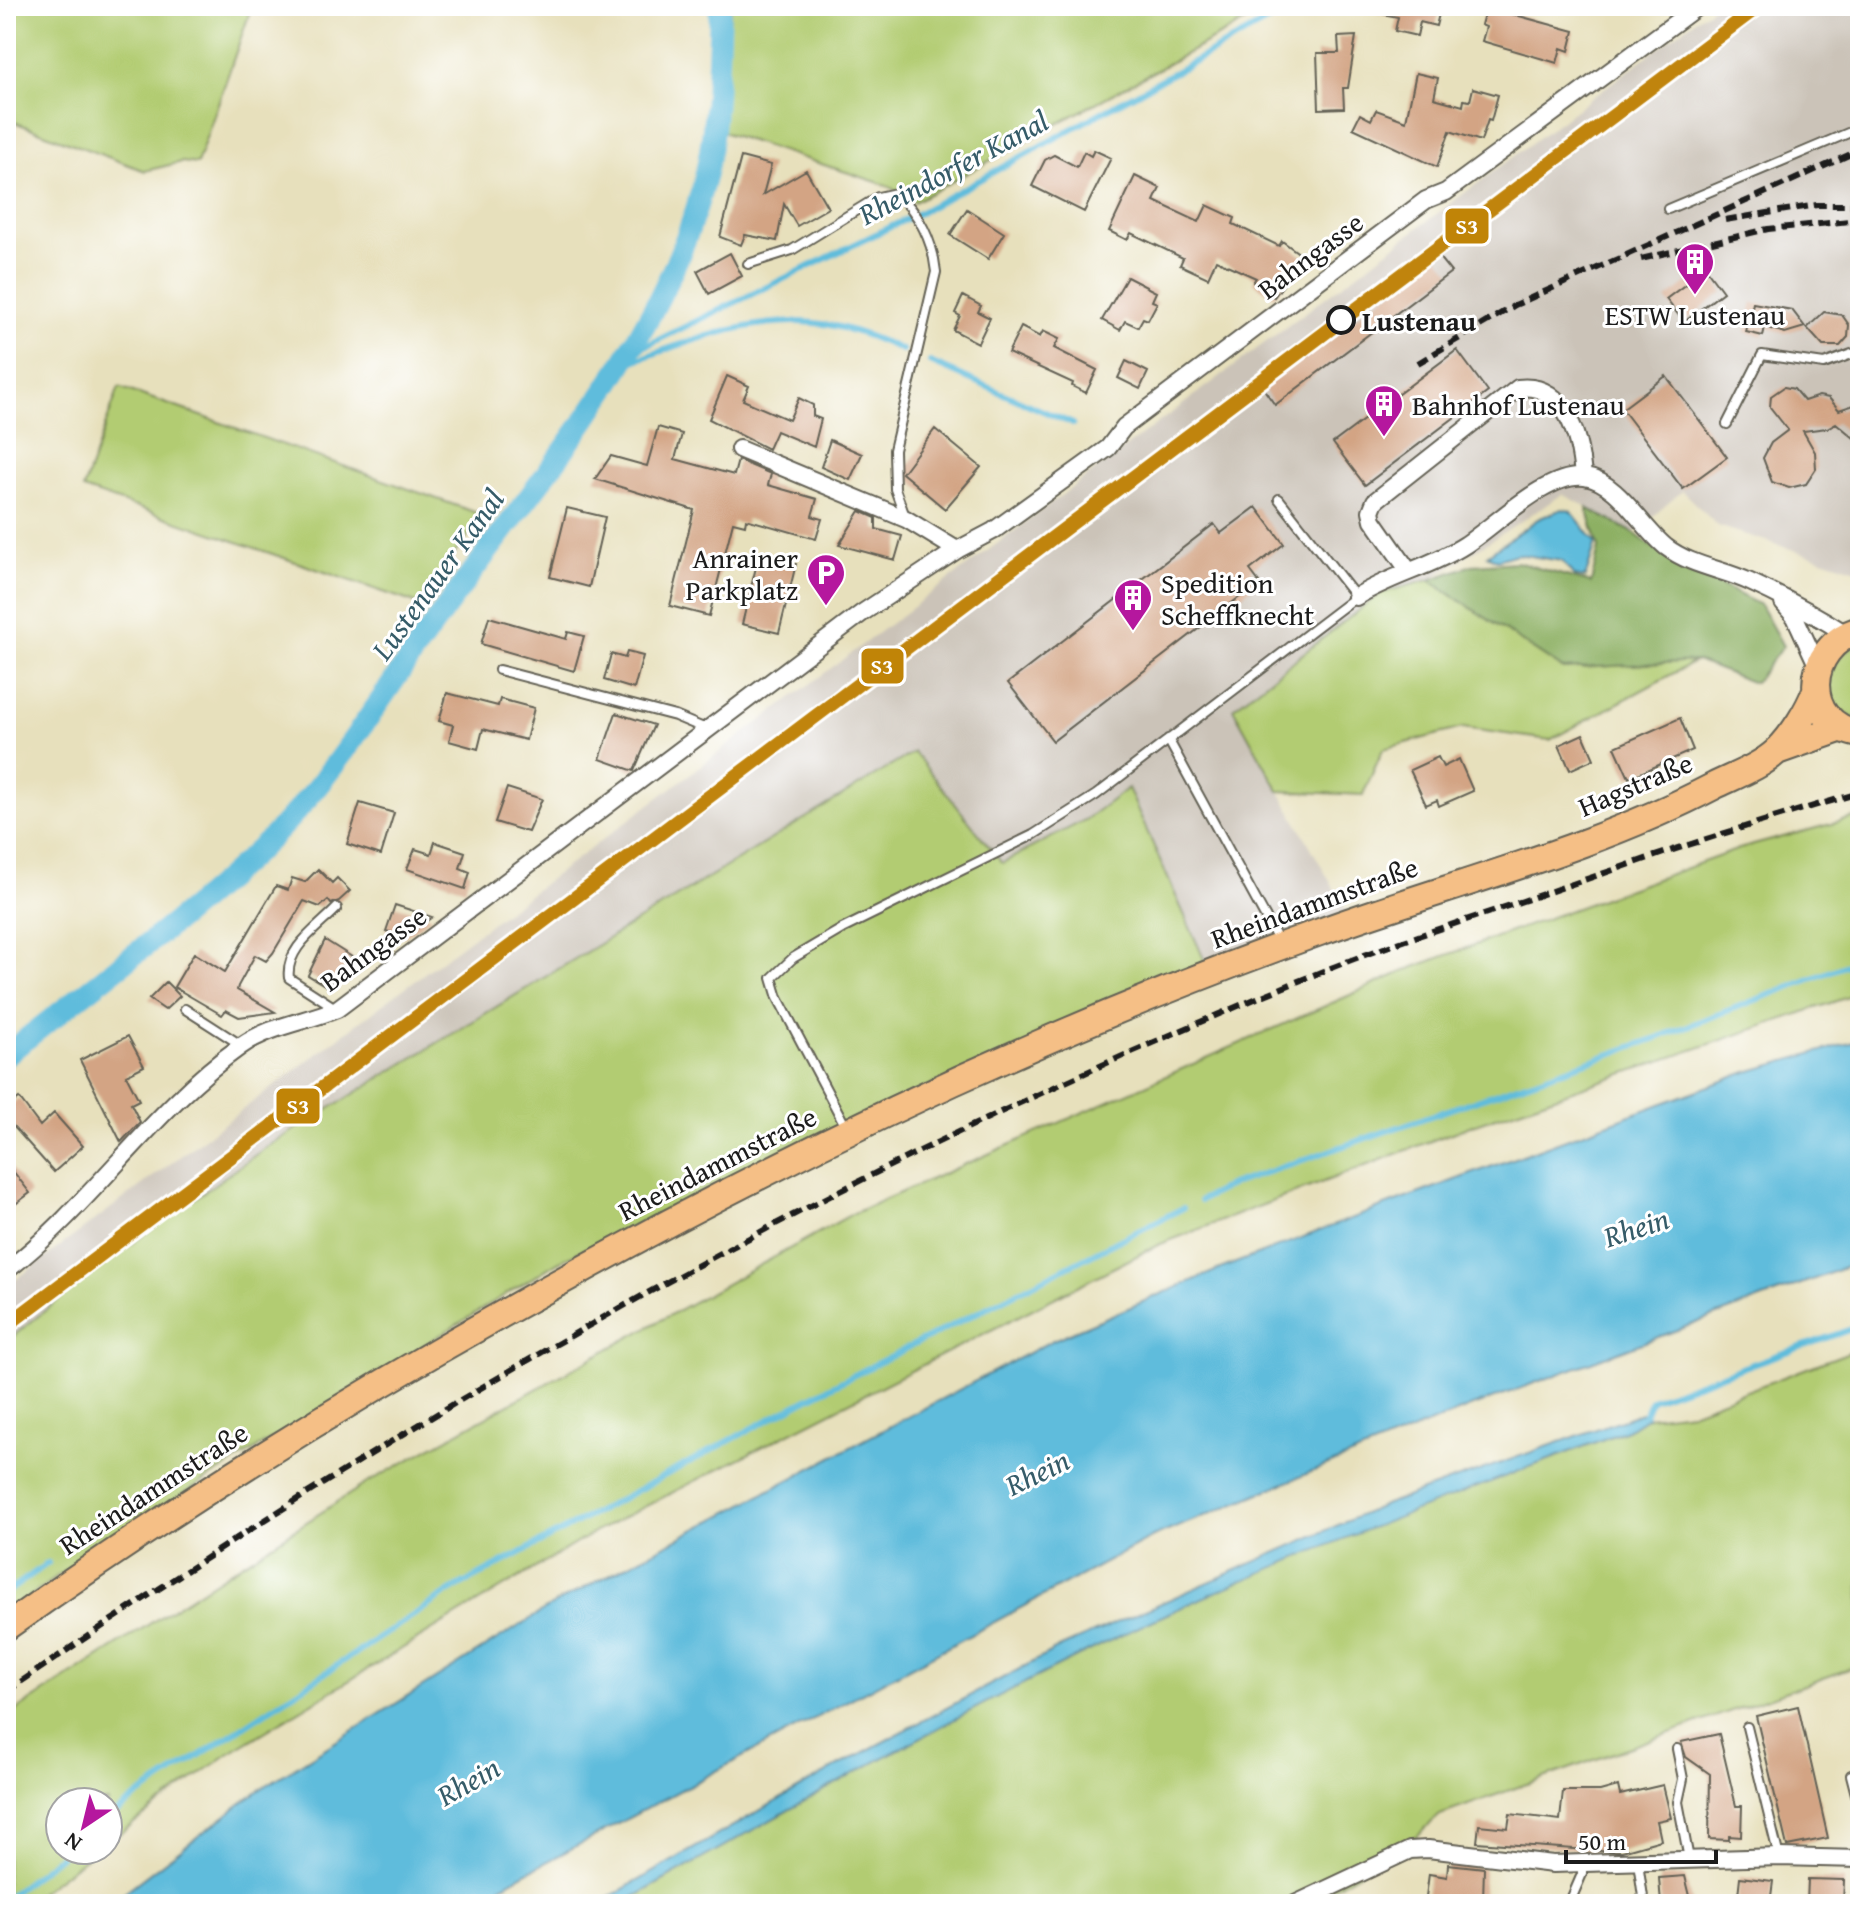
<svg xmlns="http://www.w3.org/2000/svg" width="1866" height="1910" font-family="'Gentium Book Plus',serif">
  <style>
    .industrial { fill: #cbc3b8 }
    .green { fill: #b2cc72; stroke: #677447; stroke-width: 2 }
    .forest { fill: #8db064; stroke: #546640; stroke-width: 2 }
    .water { fill: #5ebcdc; stroke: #3d6c7c; stroke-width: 2 }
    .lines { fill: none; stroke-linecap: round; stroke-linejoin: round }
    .stream { stroke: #5ebcdc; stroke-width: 6 }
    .canal { stroke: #5ebcdc; stroke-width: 22 }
    .building { fill: #d3a484 }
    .service-casing { stroke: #636154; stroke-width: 12 }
    .minor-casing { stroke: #636154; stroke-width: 20 }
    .primary-casing { stroke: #636154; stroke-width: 30 }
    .service { stroke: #fff; stroke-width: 8 }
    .minor { stroke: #fff; stroke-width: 16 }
    .primary { stroke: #f5bf86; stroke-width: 26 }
    .rail { stroke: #1c1c1c; stroke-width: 6; stroke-dasharray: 12 6; stroke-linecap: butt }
    .rail-1-casing { stroke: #fff; stroke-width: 20 }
    .rail-1 { stroke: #c08407; stroke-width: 14 }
    .stop-dot { fill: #fff; stroke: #1c1c1c; stroke-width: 4 }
    .labels { text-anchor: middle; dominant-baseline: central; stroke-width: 6; stroke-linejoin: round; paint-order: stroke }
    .street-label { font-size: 28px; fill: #1c1c1c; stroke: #fff }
    .poi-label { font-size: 28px; fill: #1c1c1c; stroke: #fff; text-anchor: start }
    .stop-label { font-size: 28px; font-weight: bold; fill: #1c1c1c; stroke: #fff; text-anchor: start }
    .water-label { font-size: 30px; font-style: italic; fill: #365c69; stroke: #fff }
    .line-badge { stroke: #fff; stroke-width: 3 }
    .badge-label { font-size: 22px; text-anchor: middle; font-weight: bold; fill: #fff }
  </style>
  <rect width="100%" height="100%" fill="#fff"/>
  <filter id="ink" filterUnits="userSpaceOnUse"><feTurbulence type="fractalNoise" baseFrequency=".0125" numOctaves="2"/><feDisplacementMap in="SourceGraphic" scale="16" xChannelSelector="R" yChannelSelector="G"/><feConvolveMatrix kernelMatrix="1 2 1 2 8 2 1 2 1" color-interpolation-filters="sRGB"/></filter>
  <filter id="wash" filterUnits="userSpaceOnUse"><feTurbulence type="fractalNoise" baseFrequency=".006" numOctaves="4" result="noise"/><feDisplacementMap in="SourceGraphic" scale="32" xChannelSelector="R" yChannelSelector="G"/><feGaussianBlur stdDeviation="1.8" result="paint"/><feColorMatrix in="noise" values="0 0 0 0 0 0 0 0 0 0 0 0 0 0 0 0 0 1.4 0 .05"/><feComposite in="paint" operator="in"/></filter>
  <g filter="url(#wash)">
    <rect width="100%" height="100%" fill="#e7e0bc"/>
    <path class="industrial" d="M1714,6h146v565l-142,-45 -36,-35 -48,42 -71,-39 -134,86 -48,13 -148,115 114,204 -139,56 -80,-180 -43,32 -83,43 -88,-110 -649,395 -166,119 -93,75v-55z"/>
    <path class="green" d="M6,6h246l-55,158 -15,-2 -37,9 -139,-52z
      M731,6h543l-360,196 -28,-17 -170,-55z
      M119,387l364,128 -65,89 -335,-115z
      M1429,580l134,89 133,-8 -146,79 -88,-12 -79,21 -20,46 -84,-4 -46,-83 148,-115z
      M1860,643v77c-43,-11 -37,-63 0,-77z
      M914,752l88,111 83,-43 43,-32 80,180 -360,153 -290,141 -464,287 -88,65v-272l93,-75 166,-119z
      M1853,818h7v175l-382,130 -320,122 -565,288 -365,221 -120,88v-40h-48v48h37l-73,54h-18v-187l359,-233 489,-271 560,-246 325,-118z
      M1860,1348v317l-420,150 -31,28 -103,61h-684c189,-107 378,-216 577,-305 140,-63 285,-114 428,-169l20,-13 44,-5z"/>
    <path class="forest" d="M1587,508l47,25 33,25 93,47 23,41 -29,37 -58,-22 -133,8 -134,-89 43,-15 45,-3 74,21 8,-35z"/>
    <path class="water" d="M1562,509l9,2 25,32 -11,35 -11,-2 -12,-15 -45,-7 -20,6 -10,-5 51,-36z
      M1860,1040v222l-390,145 -317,130 -685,367h-359l150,-114 295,-186 499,-264 167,-71 162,-62 365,-135z
      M1641,1413l6,4 -20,13c-143,55 -287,107 -427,169 -200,89 -389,198 -578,305h-25l239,-137 223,-119 327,-144z"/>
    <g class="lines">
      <path class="stream" d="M625,356l294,-143 376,-207
        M930,362l143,62
        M619,366c60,-21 131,-50 196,-43 31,3 60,15 87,27
        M1201,1200l32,-16 421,-145 206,-79
        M1645,1414l6,-14 209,-74
        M6,1593l42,-30
        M108,1819l31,-24 313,-205 353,-190 378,-192
        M6,1898l62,-48"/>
      <path class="canal" d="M6,1055c89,-72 182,-137 265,-217 64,-63 110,-142 163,-214 94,-132 225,-275 268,-435 15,-54 16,-126 18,-183"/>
    </g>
    <g id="blocks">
      <path class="building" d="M1378,6h63l-5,20 -16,-4 -3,14 -22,-5 3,-14 -21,-4z
        M1486,7l88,24 -5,20 -8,-3 -4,15 -75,-22 4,-14 -5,-2z
        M1356,36l-8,52h-5l1,20 -25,1 -2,-56h22l-1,-16z
        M1416,73l22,5 -4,20 29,8 1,-6 6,1 3,-13 25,7 -7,26 -3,-1 -7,21 -31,-10 -13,36 -84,-39 7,-14 11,6 5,-10 30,11z
        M1094,150l17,8 -27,54 -52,-26 13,-26 9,-5 23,12 7,-15 7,4z
        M741,157l30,8 -8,30 43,-25 22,38 -31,18 -13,-22 -7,37 -32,-6 -4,10 -21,-8z
        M1135,176l25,12 -6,13 45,21 8,-17 28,13 -2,6 46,22 3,-5 22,16 -30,40 -21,-15 3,-4 -40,-18 -8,18 -28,-13 3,-7 -52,-25 -4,7 -18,-9z
        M967,209l37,24 -16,26 -38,-24z
        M730,253l12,23 -33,18 -12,-23z
        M1438,256l13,16 -176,133 -12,-17z
        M1706,269l17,23 -39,30 -18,-23z
        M1127,277l29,15 -4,9 5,2 -9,17 -5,-2 -5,9 -13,-6 -5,9 -18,-10z
        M963,296l18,10 -3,6 12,6 -12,25 -25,-13 7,-14 -5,-3z
        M1753,303l39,7 13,17 -20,6 -20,-6 -2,9 -17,-4z
        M1824,312l18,3 7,10 -1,12 -8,9h-17l-16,-18z
        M1021,327l19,10 3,-6 16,8 -5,9 43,22 -11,23 -14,-7 1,-3 -65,-30z
        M1457,350l31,42 -123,93 -32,-42z
        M1126,361l22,11 -8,17 -22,-11z
        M727,376l22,10 -6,14 46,20 10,-22 14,7v11l8,3 -7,28 -38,-16 -8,18 -59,-30z
        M1666,376l61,81 -44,32 -61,-80z
        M1784,387l10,2 10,12 15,-5 10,2 10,12 21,-7v40l-24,-20 -9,5 -24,3 12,21 1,17 -10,15 -17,4 -17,-6 -9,-24 8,-15 17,-13 -18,-23 1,-11z
        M658,427l24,7 -7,25 59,16 4,-15 33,14 -3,11 49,14 -5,17 10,3 -6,20 -70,-20 -1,6 -12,-3 -24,94 -39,-10 24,-96 -99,-31 16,-23 36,10z
        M935,429l46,38 -36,42 -43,-36z
        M830,440l32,14 -12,26 -29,-13z
        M1256,507l28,37 -34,26 9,12 -206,159 -45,-58 206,-159 7,9z
        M567,508l38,9 -16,70 -39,-10z
        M860,511l16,7v11l26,7 -7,24 -56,-15z
        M759,555l37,9 -17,69 -37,-9z
        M489,617l77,22 2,-7 16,4 -10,35 -93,-27z
        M627,652l16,4 -9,33 -30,-9 7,-26 14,4z
        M447,693l51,13 2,-7 34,9 -8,32 -43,-11 -5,20 -29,-8 4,-16 -14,-4z
        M616,713l38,12 -20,46 -34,-12z
        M1680,718l13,32 -64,28 -14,-31z
        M1583,734l11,25 -24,11 -11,-25z
        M1438,757l5,10 16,-8 14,32 -34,15 -2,-6 -11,5 -16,-35z
        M507,788l35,11 -14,33 -33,-10z
        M360,803l34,10 -13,42 -34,-11z
        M435,842l30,10 -5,16 10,4 -5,17 -58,-20 8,-20 16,5z
        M318,869l14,14 5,-5 13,13 -11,10 -8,3 -3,-4 -8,7 -16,-6 -31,52 -7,8 -11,-6 -17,31 -1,4 38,22 -36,5 -13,-7 -4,5 -48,-28 20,-34 31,19 51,-86 12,4 4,-12 13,4z
        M395,905l37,12 -27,20 -19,-6z
        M325,940l27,17 -16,26 -4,-3 -4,7 -20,-12z
        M166,982l14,14 -15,14 -16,-11z
        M128,1036l16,30 -18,9 13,25 -8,4 9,18 -19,20 -41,-82z
        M19,1098l21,28 14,-13 29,33 -29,26 -48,-54v-10z
        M6,1162l24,31 -24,18z
        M1798,1706l30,132 -41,8 -31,-130z
        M1719,1734l17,72h6l-1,31 -12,-1v4l-20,-1 1,-65 -24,-17 -5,-15z
        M1663,1785l8,33 -14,3 4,19 -39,11h-20l-125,-9 2,-17 29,3 2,-14 50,6 3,-29h37l18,-5 2,9z
        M1448,1864l36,4 -1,32h-3l-1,4h-54l4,-30 18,3z
        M1685,1876l7,28h-31l-2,-26z
        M1740,1877l33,4 -3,23h-33z
        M1808,1879l36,1 -1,24h-36z"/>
    </g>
  </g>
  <g filter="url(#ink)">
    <use href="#blocks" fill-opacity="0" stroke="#636154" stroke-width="2"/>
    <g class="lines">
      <defs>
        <path id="service" d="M1668,209l192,-81
          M748,264l44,-14 86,-53 18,-4c23,19 37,49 40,79l-42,178 1,39 11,30
          M1727,424l35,-69 62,9 36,-13
          M499,670l176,46 31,13
          M1168,739l111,203
          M337,908c-19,20 -52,40 -48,70l48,31
          M185,1009l56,36
          M846,1127l-68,-129 -6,-20 21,-20 49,-29 191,-94 63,-40 260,-198 -77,-98
          M1747,1727l32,130
          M1677,1749l6,30 -5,23 11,57
          M1851,1775l9,35
          M1638,1862l6,42
          M1569,1904l13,-30v-10"/>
        <path id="minor" d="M739,449l167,70 51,31
          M1408,570l-35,-50 -2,-9 4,-10 143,-113c48,-6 62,50 65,89
          M1356,597c35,-22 75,-30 109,-52 31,-20 82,-73 120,-68 34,5 55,49 81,70 25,19 57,22 84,35 33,15 66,33 96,52
          M1783,603l12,14 23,50
          M6,1271c86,-66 146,-162 235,-225 28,-20 64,-24 96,-37l525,-396 95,-63 36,-19 115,-83 16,-21 302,-227 20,-8 252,-186
          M1295,1904l115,-54 18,-1 125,15 226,-7 81,2"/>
        <path id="primary" d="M1860,630c-57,16 -60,94 0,104
          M1777,751l65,-23
          M6,1627c177,-126 361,-239 552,-344 243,-135 497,-256 759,-350 131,-48 273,-82 397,-147 20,-10 46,-19 63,-35 16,-16 31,-40 39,-61"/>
      </defs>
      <use href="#service" class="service-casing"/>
      <use href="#minor" class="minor-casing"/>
      <use href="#primary" class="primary-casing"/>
      <use href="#service" class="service"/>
      <use href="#minor" class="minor"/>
      <use href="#primary" class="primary"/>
      <path class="rail" d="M1725,220l92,-15h43
        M1641,259l127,-30 92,-9
        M1418,363l97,-58 345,-155
        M6,1692c418,-289 858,-538 1330,-726 68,-27 138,-48 207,-72 105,-36 210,-72 317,-101"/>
      <defs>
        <path id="rail-1" d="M6,1326l1753,-1320"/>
      </defs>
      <use href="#rail-1" class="rail-1-casing"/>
      <use href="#rail-1" class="rail-1"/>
    </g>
  </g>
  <defs>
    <symbol id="building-pin" viewBox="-11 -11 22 30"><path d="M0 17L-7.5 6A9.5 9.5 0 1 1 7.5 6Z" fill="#b5179e" stroke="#fff"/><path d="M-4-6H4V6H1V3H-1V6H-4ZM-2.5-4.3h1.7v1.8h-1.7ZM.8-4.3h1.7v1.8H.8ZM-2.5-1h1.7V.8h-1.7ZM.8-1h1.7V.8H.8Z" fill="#fff"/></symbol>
    <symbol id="parking-pin" viewBox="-11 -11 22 30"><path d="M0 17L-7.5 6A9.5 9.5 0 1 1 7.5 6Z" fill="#b5179e" stroke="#fff"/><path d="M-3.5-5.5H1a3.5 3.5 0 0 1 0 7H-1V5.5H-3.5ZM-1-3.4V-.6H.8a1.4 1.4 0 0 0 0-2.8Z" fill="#fff"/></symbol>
  </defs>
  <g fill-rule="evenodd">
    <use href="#building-pin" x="1673" y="240" width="44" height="60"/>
    <use href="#building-pin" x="1362" y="382" width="44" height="60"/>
    <use href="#parking-pin" x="804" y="551" width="44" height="60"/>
    <use href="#building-pin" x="1111" y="576" width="44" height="60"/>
  </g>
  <circle class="stop-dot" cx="1341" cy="320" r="13"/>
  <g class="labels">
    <g class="street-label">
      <text transform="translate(1310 255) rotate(-37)">Bahngasse</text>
      <text transform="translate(1635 784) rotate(-23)">Hagstraße</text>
      <text transform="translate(1314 902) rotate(-20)">Rheindammstraße</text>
      <text transform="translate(373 948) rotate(-36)">Bahngasse</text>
      <text transform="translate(717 1163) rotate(-27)">Rheindammstraße</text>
      <text transform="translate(153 1488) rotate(-33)">Rheindammstraße</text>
    </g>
    <g class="poi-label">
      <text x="1695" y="314" text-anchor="middle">ESTW Lustenau</text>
      <text x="1412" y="404">Bahnhof Lustenau</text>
      <text x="798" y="557" text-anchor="end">Anrainer<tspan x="798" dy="32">Parkplatz</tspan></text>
      <text x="1161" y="582">Spedition<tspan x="1161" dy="32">Scheffknecht</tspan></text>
    </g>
    <g class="stop-label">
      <text x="1362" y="320">Lustenau</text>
    </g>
    <g class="water-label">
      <text transform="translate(953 167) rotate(-28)">Rheindorfer Kanal</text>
      <text transform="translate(437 574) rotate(-54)">Lustenauer Kanal</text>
      <text transform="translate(1636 1227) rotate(-18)">Rhein</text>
      <text transform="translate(1037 1472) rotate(-26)">Rhein</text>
      <text transform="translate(468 1781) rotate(-30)">Rhein</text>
    </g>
  </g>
  <g class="line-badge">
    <rect x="1444" y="207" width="46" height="38" rx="8" fill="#c08407"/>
    <rect x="860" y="647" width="45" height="38" rx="8" fill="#c08407"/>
    <rect x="275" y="1087" width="46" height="38" rx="8" fill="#c08407"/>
  </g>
  <g class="badge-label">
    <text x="1467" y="234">S3</text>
    <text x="882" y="674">S3</text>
    <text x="298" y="1114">S3</text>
  </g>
  <rect width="1866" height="1910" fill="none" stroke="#fff" stroke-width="32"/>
  <g transform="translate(84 1826) rotate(215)"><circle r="38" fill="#ffffff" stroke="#a4a4a4" stroke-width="2"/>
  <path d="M0-6L14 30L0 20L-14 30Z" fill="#b5179e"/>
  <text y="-12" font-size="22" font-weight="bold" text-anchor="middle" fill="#1c1c1c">N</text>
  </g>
  <path d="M1566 1850v12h150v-12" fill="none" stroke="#1c1c1c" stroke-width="4"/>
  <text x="1578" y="1850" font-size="24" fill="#1c1c1c" stroke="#ffffff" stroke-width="6" paint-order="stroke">50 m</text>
</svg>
